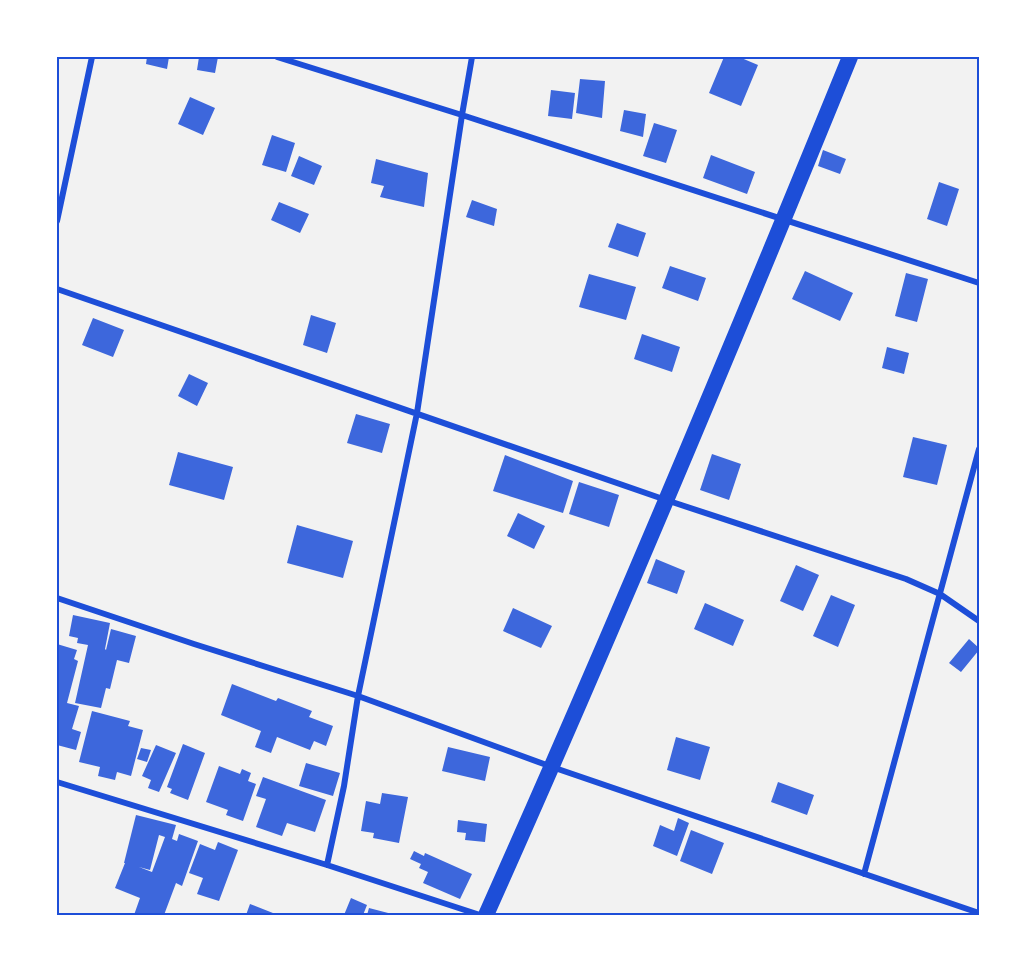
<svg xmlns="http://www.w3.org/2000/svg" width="1036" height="972" font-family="Manrope,sans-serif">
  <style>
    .building { fill: #3d67dc; fill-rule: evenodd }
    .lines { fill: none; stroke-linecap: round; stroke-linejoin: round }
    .minor { stroke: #1d4ed8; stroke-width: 6 }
    .trunk { stroke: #1d4ed8; stroke-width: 16 }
    .neatline { fill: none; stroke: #1d4ed8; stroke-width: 2 }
  </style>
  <rect width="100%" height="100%" fill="#f2f2f2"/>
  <path class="building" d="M147,57h22l-2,12 -21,-5z
    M199,57h19l-3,16 -18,-3z
    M724,57h15l19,8 -17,41 -32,-13z
    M580,79l25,2 -3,37 -26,-5z
    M551,90l24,3 -3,26 -24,-3z
    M190,97l25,11 -12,27 -25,-11z
    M624,110l22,4 -3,23 -23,-6z
    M654,123l23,7 -11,33 -23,-7z
    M272,135l23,8 -9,29 -24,-7z
    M823,150l23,9 -6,15 -22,-8z
    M711,155l44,17 -8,22 -44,-16z
    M299,156l23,10 -8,19 -23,-9z
    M376,159l52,14 -4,34 -44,-10 4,-11 -13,-3z
    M939,182l20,7 -12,37 -20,-7z
    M472,200l25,9 -3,17 -28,-9z
    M279,202l30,12 -9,19 -29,-13z
    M617,223l29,10 -8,24 -30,-10z
    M670,266l36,12 -8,23 -36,-13z
    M805,271l48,22 -13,28 -48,-22z
    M906,273l22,6 -11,43 -22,-6z
    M589,274l47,13 -10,33 -47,-13z
    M311,315l25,8 -9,30 -24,-8z
    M93,318l31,12 -11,27 -31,-12z
    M642,334l38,13 -8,25 -38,-13z
    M887,347l22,6 -5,21 -22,-6z
    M189,374l19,9 -11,23 -19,-10z
    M356,414l34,10 -8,29 -35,-10z
    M913,437l34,8 -10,40 -34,-8z
    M178,452l55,15 -9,33 -55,-15z
    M712,454l29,10 -12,36 -29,-10z
    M505,455l68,26 -10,32 -70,-22z
    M579,482l40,13 -10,32 -40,-13z
    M518,513l27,13 -11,23 -27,-13z
    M297,525l56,16 -10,37 -56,-15z
    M656,559l29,12 -8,23 -30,-11z
    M796,565l23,10 -16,36 -23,-10z
    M831,595l24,10 -17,42 -25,-11z
    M705,603l39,17 -11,26 -39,-17z
    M513,608l39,18 -11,22 -38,-17z
    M73,615l37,8 -5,26 1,1 5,-21 25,7 -7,27 -12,-3 -7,29 -4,-1 -5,20 -26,-5 13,-58 -11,-2 1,-5 -9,-2z
    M969,639l10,9v2l-18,22 -12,-9z
    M57,644l20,6 -3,9 4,2 -11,42 12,3 -7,23 9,3 -5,18 -19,-5z
    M232,684l44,17 2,-3 34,13 -3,6 24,9 -7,20 -12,-5 -4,9 -33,-13 -6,16 -16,-6 6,-16 -40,-16z
    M92,711l38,10 -2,5 15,4 -12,46 -14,-4 -2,8 -17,-4 2,-9 -21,-5z
    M676,737l34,10 -10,33 -33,-10z
    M183,744l22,9 -17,47 -18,-7 2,-4 -5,-2z
    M156,745l20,8 -17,39 -11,-4 3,-8 -9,-4z
    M448,747l42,10 -5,24 -43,-10z
    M141,748l10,2 -4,12 -10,-3z
    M306,763l34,10 -7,23 -34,-10z
    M219,766l21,8 2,-5 9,4 -3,8 8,3 -13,37 -17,-6 2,-5 -22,-8z
    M263,777l63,23 -11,32 -28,-9 -5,13 -26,-9 10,-28 -10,-3z
    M778,782l36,13 -7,20 -36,-13z
    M382,793l26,4 -9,46 -26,-5 1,-5 -13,-2 5,-30 14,3z
    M136,815l40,10 -4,14 5,2 2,-7 19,7 -16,45 -6,-3 -12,32h-30l6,-17 -25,-10 10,-25h-1zM159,835l6,2 -13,35 -13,-5 11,3z
    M678,818l11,5 -12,33 -24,-10 7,-21 14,6z
    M458,820l29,4 -2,18 -20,-2 1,-7 -9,-1z
    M691,830l33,13 -12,31 -32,-13z
    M218,842l20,8 -19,51 -22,-7 6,-16 -14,-5 11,-29 15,6z
    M414,851l10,5 1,-3 47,21 -12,25 -37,-16 5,-11 -9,-4 2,-4 -11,-5z
    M351,898l16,7 -4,10h-19z
    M250,904l28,11h-32z
    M369,908l23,6v1h-25z"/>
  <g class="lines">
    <path class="minor" d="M277,57l185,58 517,168
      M57,221l35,-164
      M57,289l609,211 240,79 34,15 39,27
      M57,598l137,46 164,52 194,71 427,146
      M57,782l270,83 153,50
      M327,865l17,-79 14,-90 59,-283 45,-298 10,-58
      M864,874l115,-425"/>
    <path class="trunk" d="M486,915c127,-284 247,-571 364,-858"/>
  </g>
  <rect width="1036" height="972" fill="none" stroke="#ffffff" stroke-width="117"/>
  <rect x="58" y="58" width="920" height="856" class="neatline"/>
</svg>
